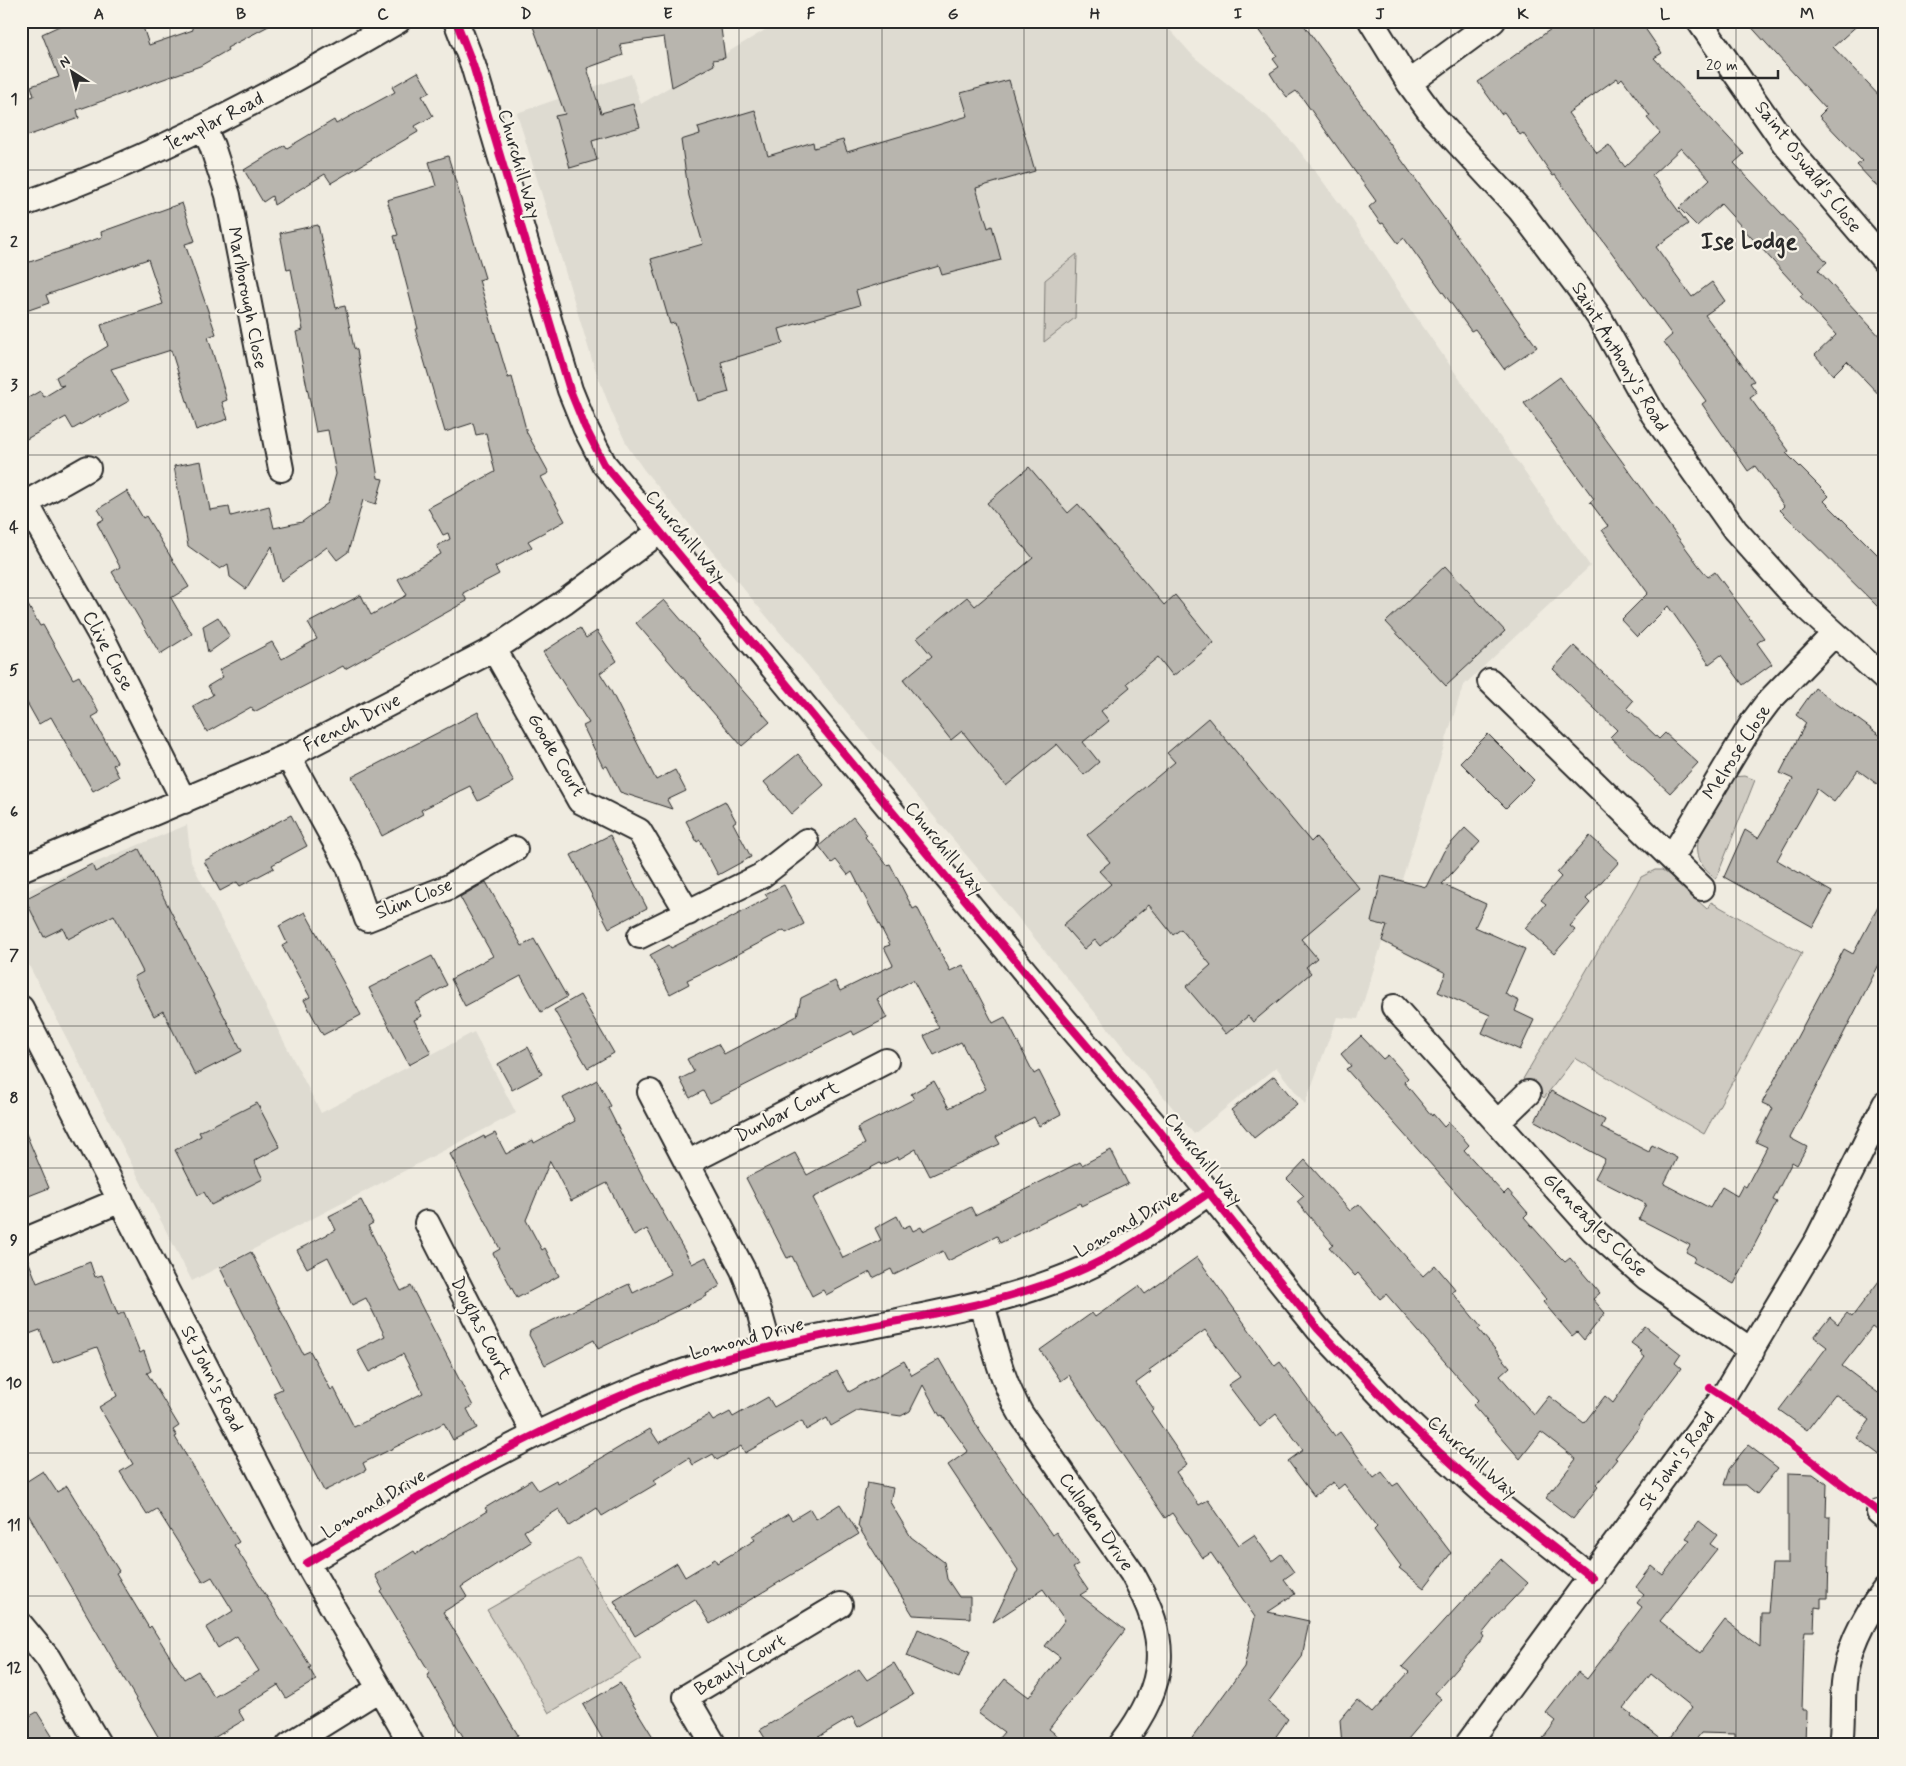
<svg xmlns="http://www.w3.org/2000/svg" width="1906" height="1766" font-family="Mynerve,sans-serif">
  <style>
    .built { fill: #dedbd1 }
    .green { fill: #cfcbc2; stroke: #7d7b76 }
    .building { fill: #b8b5ae; stroke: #2b2b2b; fill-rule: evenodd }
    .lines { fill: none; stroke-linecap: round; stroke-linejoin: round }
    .minor-casing { stroke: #2b2b2b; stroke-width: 28 }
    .minor { stroke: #f7f3e8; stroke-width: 24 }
    .cycleway-casing { stroke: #f7f3e8; stroke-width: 11 }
    .cycleway { stroke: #d6006c; stroke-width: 8 }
    .grid { fill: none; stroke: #2b2b2b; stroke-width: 1; stroke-opacity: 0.55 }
    .labels { text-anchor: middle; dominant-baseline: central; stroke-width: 4.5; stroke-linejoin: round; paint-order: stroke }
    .street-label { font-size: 19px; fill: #2b2b2b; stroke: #f7f3e8 }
    .district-label { font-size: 24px; font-weight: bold; fill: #2b2b2b; stroke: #f7f3e8 }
    .neatline { fill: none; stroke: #2b2b2b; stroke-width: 2 }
    .grid-label { font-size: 16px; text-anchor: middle; font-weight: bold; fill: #2b2b2b }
  </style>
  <rect width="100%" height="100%" fill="#efebe0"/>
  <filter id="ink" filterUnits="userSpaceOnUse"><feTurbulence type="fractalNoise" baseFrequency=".02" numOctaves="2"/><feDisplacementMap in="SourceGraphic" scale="10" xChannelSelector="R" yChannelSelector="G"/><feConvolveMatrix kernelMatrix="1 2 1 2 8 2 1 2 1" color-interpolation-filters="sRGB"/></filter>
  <g filter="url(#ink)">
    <path class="built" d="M780,21h382l32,36 73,59 28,29 58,76 57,87 180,258 -127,120 -105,333 -21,-2 -32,87 -29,-37 -82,67 -206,-253 -344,-411 -16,-23 -16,-34 -19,-50 -76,-250 114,-39 10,30z
      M187,825l4,37 130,251 153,-81 42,81 -324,168 -171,-331v-57z"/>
    <path class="green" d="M1077,254l-2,64 -31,24 1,-62z
      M1745,776l10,4 -39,99c-14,-10 -20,-21 -18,-38l33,-64z
      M1655,870h7l7,5 38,34 4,-7 91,51 -98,181 -129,-76 -31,40 -21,-19 118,-202z
      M579,1558l62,101 -92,54 -62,-103z"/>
    <path class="building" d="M70,21h71l8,24 44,-15 -5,-9h90l-51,27 1,2 -28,16 -123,44 2,8 -58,20v-38l13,-4 -3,-10 28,-9 -17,-43z
      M531,21h189l5,37 -12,2 1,5 -42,22 -8,-50 -44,7 3,11 -36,13 14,45 32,-9 7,23 -48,14 5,19 -27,8 -15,-52 10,-2z
      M1252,21h49l236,326 -33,22 -29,-40 -4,2 -67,-93 -6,5 -15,-20 -2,1 -12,-17 7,-6 -73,-102 -7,-8 -9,6 -9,-11 -8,-13 9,-6 -6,-8 4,-3z
      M1562,21h78l22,32 -8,5 90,96 -10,9 93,99 -9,8 67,72v59l-38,-40 -14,14 -18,-20 21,-20 -36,-39 3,-2 -82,-90 -24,22 -18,-18 31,-29 -29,-31 -29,27 36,49 -32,23 36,50 20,-15 13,19 -20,14 49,66 -4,2 7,10 -7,5 39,53 -3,2 43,43 -5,5 61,61v52l-105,-104 4,-4 -29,-40 -7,5 -46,-67 4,-3 -42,-59 8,-7 -117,-160 -2,1 -30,-43 -3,2 -16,-23 -3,2 -23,-32zM1617,78l2,3 3,-3 28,38 -3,2 13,15 -35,34 -16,-22 -12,8 -29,-40z
      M1746,21h116l-29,26 52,55v93l-28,-30 5,-4 -43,-45 7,-7z
      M418,72l12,20 -8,4 11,20 -18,10 3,6 -87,51 -6,-9 -51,31 -2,-9 -9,6 -19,-32 41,-25 2,3 47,-28 2,4 59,-32 -3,-5z
      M1009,80l26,91 -59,17 12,40 4,-2 9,34 -59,15 -3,-9 -83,25 4,14 -81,24 4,14 -62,19 8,30 -31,9 -23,-78 -5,1 -19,-65 52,-15 -14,-48 -8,-56 19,-6 -2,-7 57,-17 13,46 45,-14 1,6 29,-8 4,12 121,-36 -7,-23z
      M448,156l37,122 -6,2 29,98 4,-1 15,56 22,40 -8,4 24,44 -37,20 4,6 -37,20 4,7 -36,19 4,8 -122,68 -2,-3 -89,46 -3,-5 -44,25 -14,-26 20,-11 -5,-9 15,-9 -4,-7 53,-28 10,17 35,-20 -9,-16 53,-28 10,20 36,-20 -9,-16 43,-25 -4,-8 13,-7 -2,-6 -5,2 -15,-27 67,-36 -9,-39 -10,2 -3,-12 -28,9 -30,-103h3l-24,-93 4,-1 -11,-35 49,-14 -7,-24z
      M182,203l13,38 -10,3 31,90 -8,3 19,63 -5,2 6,17 -32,11 -25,-80 -60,19 18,32 -29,16 -1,-3 -26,15 -7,-12 -45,25v-40l19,-11 4,6 20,-12 -4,1 -4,-9 52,-31 -7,-21 62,-21 -15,-45 -102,36 3,8 -23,8 -5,-13v-33l81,-28 -1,-5z
      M318,225l18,83 9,-2 9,42 3,2 21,128 5,1 -7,25 -13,-4 -15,52 -11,8 -10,-13 -46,34 -9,-35 -26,43 -16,-12 -2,-13 -8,5 -32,-23 -14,-80 27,-5 9,49 19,-3 2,9 38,-10 5,22 28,-6 26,-19 8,-29 -8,-44 -12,2 -20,-100 7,-2 -12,-61 -4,1 -7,-37z
      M1560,377l139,189 9,11 7,-5 49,66 -7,5 15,21 -29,21 -22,-30 -12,9 -41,-58 -31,31 -16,-17 27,-27 -46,-63 6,-4 -18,-24 4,-3 -70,-96z
      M1029,467l39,46 10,-9 86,101 11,-10 39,48 -41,33 -15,-19 -31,26 3,4 -29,24 8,10 -26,21 16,20 -15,13 -27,-31 -51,42 -44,-55 -11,9 -48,-60 29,-24 -15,-18 50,-41 8,9 58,-48 -46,-55z
      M127,491l16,27 3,-2 43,71 -18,11 21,36 -32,20 -48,-82 8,-5 -23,-44 7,-4 -6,-10z
      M1445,566l60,65 -59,55 -60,-64z
      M21,593l19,33 3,-1 30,54 6,-3 20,37 -7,4 25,45 -4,3 6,12 -26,14 -42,-74 -12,7 -18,-32z
      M664,600l106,122 -28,24 -106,-123z
      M218,617l12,20 -22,16 -5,-27z
      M580,628l6,10 11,-7 20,30 -17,12 10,16 46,91 19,-10 11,21 -19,9 5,9 -52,-17 -13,-26 -4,1 -20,-41 6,-3 -46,-71z
      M1574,646l59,55 -6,7 32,31 6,-6 33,30 -28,30 -60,-56 7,-7 -64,-61z
      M1815,688l70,51v51l-27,-20 -24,32 -17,-13 -40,71 55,32 -19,35 -89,-50 21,-47 13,8 35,-59 -13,-6 26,-50 -10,-8z
      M478,712l36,70 -36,19 -8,-15 -49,24 2,4 -41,22 -30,-59z
      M1208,718l103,124 5,-5 44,52 -59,50 16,19 -11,9 5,6 -58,49 -5,-6 -22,18 -40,-47 25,-22 -30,-36 -8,6 -24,-30 -49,41 -5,-6 -11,9 -21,-24 48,-41 -12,-13 11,-9 -23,-27 88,-73 -8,-9z
      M1488,734l46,46 -28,28 -46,-46z
      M798,754l26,31 -33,29 -27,-32z
      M725,801l11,20 -3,2 18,34 -33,18 -18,-35 -3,2 -11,-21z
      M291,815l16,31 -35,19 2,3 -34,18 -3,-4 -17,9 -16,-30z
      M853,817l14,18 -2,2 22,28 3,-1 23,45 4,-2 33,64 13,-6 30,58 12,-6 29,57 5,-3 22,43 -22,12 -5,-9 -38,20 4,7 -70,32 -14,-27 -17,10 -1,-2 -17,8 -1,-2 -67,35 30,60 38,-18 -6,-12 22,-12 6,12 7,-3 3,6 8,-4 2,4 48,-24 4,8 105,-53 2,3 29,-15 17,34 -47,22 -1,-3 -80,40 -3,-7 -49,25 -5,-10 -49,24 -3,-6 -18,9 -3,-6 -44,23 -3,-5 -11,6 -20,-40 -5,2 -41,-80 49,-25 12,22 58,-31 -8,-16 57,-29 -3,-5 23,-13 15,27 37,-19 -25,-47 -27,13 -10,-19 15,-8 -26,-48 -36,19 10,19 -33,17 -2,-4 -142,72 -7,-12 -13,7 -10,-19 14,-7 -7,-13 31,-15 6,10 73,-38 4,-18 34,-17 5,10 53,-26 -9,-18 6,-2 -38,-73 -4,3 -12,-15 -4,3 -13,-17z
      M1465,828l15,14 -38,42 44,20 -11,23 50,22 -20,45 14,7 -4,10 19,9 -14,30 -38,-17 8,-18 -52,-23 8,-19 -64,-32 5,-15 -16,-4 11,-46 44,11 18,-36z
      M610,835l37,73 -38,20 -38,-73z
      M1590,836l29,26 -33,37 4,4 -20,23 5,4 -21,24 -29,-26 21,-24 -5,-4 20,-23 -4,-4z
      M139,849l103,202 -47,24 -32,-64 -9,5 -20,-39 9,-5 -29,-57 -46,24 -5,-11 -19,9 -19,-38 67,-35 3,8z
      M486,882l36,64 12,-7 33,58 -26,15 -20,-36 -56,30 -14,-27 42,-23 -33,-59z
      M784,885l20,39 -18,9 -2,-3 -78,41 -19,9 2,4 -19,10 -20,-39 19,-10 2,3 56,-28 41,-22 -3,-4z
      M1885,894v59l-95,185 17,9 -10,18 -5,-3 -19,38 4,2 -43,82 -41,-22 2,-5 -9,-5 4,-7 -51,-26 7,-15 -51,-26 10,-19 -70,-38 16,-30 54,29 -4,8 48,24 3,-7 25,13 -13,26 46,24 12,-21 15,9 6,-11 3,2 21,-40 -11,-5 17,-34 -11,-5 82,-154 9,5z
      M305,912l56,103 -38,20 -19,-35 6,-3 -28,-51 5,-3 -8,-17z
      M432,956l15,29 -32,18 7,13 -8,4 17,33 -22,12 -40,-77z
      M580,995l34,58 -26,15 -34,-58z
      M1361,1036l22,23 5,-4 20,23 -4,4 28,34 1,-2 11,13 5,-5 20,23 -5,5 29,32 11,12 4,-4 20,23 -4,4 30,34 11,11 5,-4 30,35 -7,6 12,14 -21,27 -7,-8 -5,4 -29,-34 3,-3 -54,-66 -146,-164 5,-3 -10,-12z
      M528,1047l14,27 -30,16 -14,-26z
      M1274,1076l23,28 -43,34 -23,-28z
      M597,1080l14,26 -3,2 35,69 49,87 14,-7 14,29 -14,8 1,2 -109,53 -4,-9 -49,25 -16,-30 1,-4 99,-47 4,9 38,-19 -24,-45 -13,7 -27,-53 -36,18 -21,-40 -24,59 16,30 3,-2 14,28 -42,22 -24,-45 7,-4 -50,-95 34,-18 1,2 10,-5 11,21 27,-14 1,3 41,-22 -12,-23z
      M257,1103l23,44 -26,14 9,18 -52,26 -7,-13 -6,3 -23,-45 26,-14 -2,-4z
      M21,1122l28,66 -28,11z
      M1305,1160l45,51 9,-7 64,72 12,-11 21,25 -4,2 29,35 -3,2 32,38 -10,9 34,39 15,-19 35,27 21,-27 8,7 32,-46 -5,-4 2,-2 -11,-8 14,-17 36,28 -6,9 6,5 -43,57 2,1 -25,32 2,1 -21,26 2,2 -25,32 -27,-21 30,-39 -35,-27 -21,27 -47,-54 5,-5 -92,-106 -6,5 -22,-26 -3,3 -26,-29 4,-3 -36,-42 7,-6 -17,-17z
      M361,1200l12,23 -5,3 33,65 10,-5 62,120 -6,3 10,19 -24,12 -9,-17 -81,40 3,7 -42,21 -51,-98 9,-4 -62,-121 31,-16 52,102 7,-3 21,39 3,-2 20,39 69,-34 -20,-39 -34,18 -12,-22 28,-14 -19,-38 -14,7 -24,-48 -21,11 -10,-18 39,-20 -7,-14z
      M21,1255h5l11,28 53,-21 5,15 7,-2 16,40 6,-3 16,41 4,-2 7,20 -4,2 32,53 -6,4 4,6 -2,1 64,105 -5,3 77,122 -2,1 7,12 -30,18 -8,-13 -40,25 6,10 -42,25h-39l-142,-243v-17l22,-14 14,21 10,-6 52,85 -3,2 33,55 2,-2 33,53 14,-8 16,26 45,-26 -22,-35 -19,12 -12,-20 27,-17 -21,-34 -9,5 -46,-73 -10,6 -27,-43 13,-8 -34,-57 18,-11 -20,-49 -44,16 -13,-33 -19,7z
      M1197,1257l78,109 5,-4 55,74 5,-4 34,46 8,-6 11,14 5,-3 53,70 -27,35 -25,-20 2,-2 -27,-36 3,-3 -33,-43 -6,5 -5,-7 -19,14 -26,-35 15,-11 -27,-36 -16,13 -32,-42 12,-8 -35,-47 -56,40 2,2 -15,11 18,26 -3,2 36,53 -11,8 23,33 9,-5 31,45 15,-10 18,26 9,-7 13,18 -10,7 11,15 -27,18 41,9 -7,36 -34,45 20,17 -18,26h-83l57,-78 11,-50 -44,-64 -8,5 -31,-45 -7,5 -96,-143 -8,6 -21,-31 52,-37 3,4 44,-31 6,8z
      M1885,1273v64l-13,-10 -30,39 43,32v61l-28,-21 13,-18 -35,-26 -28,36 -28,-20 48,-63 -13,-10 16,-20 8,7 9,-11 5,4z
      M939,1359l42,74 71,102 4,-3 22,33 -5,3 15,22 -8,5 45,35 -76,99 20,16h-76l11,-13 -26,-19 27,-34 24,18 31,-40 -15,-11 20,-26 -22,-31 -50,33 25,-52 -70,-105 20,-14 -26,-36 -2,1 -17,-31 -13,26 -9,5 -42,-6 -28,16 -4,-8 -21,12 -4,-9 -57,32 -4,-7 -24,14 -4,-6 -20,11 -4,-7 -35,22 2,4 -54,32 -5,-8 -28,18 -10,-17 -35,22 7,11 -70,45 6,10 -24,15 75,123 -15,10h-35l-41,-70 3,-2 -49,-81 2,-2 -8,-15 39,-24 2,3 71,-43 -2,-3 46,-28 7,10 18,-10 2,4 92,-55 9,14 50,-28 4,6 17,-9 3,5 35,-20 6,10 63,-36 12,21 55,-31 8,14z
      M1748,1445l30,23 -21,26 -11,-9h-22l5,-16z
      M1788,1473l25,1 14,10 -1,32h4l-2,82h-7v10l-6,-1 -1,24h-9l-1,8 -2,71h4l-1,35h-70v-11l-34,-1 -9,12h-154l18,-24 -10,-8 32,-41 9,7 55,-72 -5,-4 7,-9 -8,-7 16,-21 11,9 27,-35 -4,-2 13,-17 18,14 -7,9 7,5 -57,72 40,32 25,-33 35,27 1,-34h7l4,-49h16zM1651,1674l41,33 -26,36 -35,-27 1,-2 -8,-6z
      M867,1483l26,5 -3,14 21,35 33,25 3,17 12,18h11v21l-57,-3 -55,-89z
      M840,1504l19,30 -149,90 -15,-25 -60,37 -21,-35 63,-38 8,14 30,-18 2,4 38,-23 -3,-4 36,-22 4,6 18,-11 6,10z
      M1501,1559l27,24 -33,35 -13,16 2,3 -49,56 7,6 -39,46h-61l-2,-25 17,-20 15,13 37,-41 -7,-5z
      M918,1629l52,22 -11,27 -52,-22z
      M894,1663l19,32 -55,32 -6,-10 -47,28h-36l-9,-15 99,-61 8,11z
      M620,1683l9,15 29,47h-52l-23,-40z
      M37,1712l15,24 -14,9h-7l-10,-17v-7z"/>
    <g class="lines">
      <defs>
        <path id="minor" d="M456,21l17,44 97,325 15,37 19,37 460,555 90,105 164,205 76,80 44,42 51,46 103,81
          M1371,21l38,62 24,33 87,94 62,82 17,25 54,97 82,116 63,70 87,79
          M1699,21l85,122 101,118
          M1409,83l84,-62
          M204,129l8,17 16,49 53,274
          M21,205c135,-48 254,-112 377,-184
          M26,503l79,140 79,158
          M21,506l67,-38
          M494,649l86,152 59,30 49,82
          M1490,681l212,207
          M288,756l61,111 18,52 82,-32 66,-38
          M1672,857l81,-135 15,-20 66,-68
          M21,869l267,-113 206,-107 71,-47 94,-70
          M640,936l121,-60 45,-35
          M1394,1007l199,223 54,48 105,73
          M21,1008l286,555 105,182
          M650,1092l93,178 16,41 10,36
          M1498,1122l30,-29
          M687,1163l199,-102
          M427,1223l107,210
          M21,1242l100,-42
          M982,1304c11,38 19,76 39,110l111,159c38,68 37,108 -11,172
          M1879,1512l6,5
          M307,1563c115,-69 230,-137 356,-184 75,-28 156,-43 235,-58 58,-12 116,-23 172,-46 51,-21 95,-52 140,-83
          M21,1625l27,33 51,87
          M289,1745l90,-56
          M714,1745l-28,-48 154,-92
          M1467,1745l256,-348 94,-157 68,-136
          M1841,1745c3,-20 1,-42 3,-62 3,-35 20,-66 41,-94"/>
      </defs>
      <use href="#minor" class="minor-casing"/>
      <use href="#minor" class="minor"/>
      <defs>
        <path id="cycleway" d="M456,21l17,44 97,325 15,37 19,37 460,555 90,105 164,205 76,80 44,42 51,46 103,81
          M1710,1388l43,28 126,96
          M307,1563c115,-69 230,-137 356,-184 75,-28 156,-43 235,-58 58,-12 116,-23 172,-46 51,-21 95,-52 140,-83"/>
      </defs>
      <use href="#cycleway" class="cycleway-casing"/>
      <use href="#cycleway" class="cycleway"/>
    </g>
  </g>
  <path class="grid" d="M170,21v1724M312,21v1724M455,21v1724M597,21v1724M739,21v1724M882,21v1724M1024,21v1724M1167,21v1724M1309,21v1724M1451,21v1724M1594,21v1724M1736,21v1724M21,170h1864M21,313h1864M21,455h1864M21,598h1864M21,740h1864M21,883h1864M21,1026h1864M21,1168h1864M21,1311h1864M21,1453h1864M21,1596h1864"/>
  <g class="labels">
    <g class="street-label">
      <text transform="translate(214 122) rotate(-27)">Templar Road</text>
      <text transform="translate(519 164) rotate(74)">Churchill Way</text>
      <text transform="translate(1808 167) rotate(52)">Saint Oswald's Close</text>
      <text transform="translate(247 298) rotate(79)">Marlborough Close</text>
      <text transform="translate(1620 357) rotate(59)">Saint Anthony's Road</text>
      <text transform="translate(685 536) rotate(50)">Churchill Way</text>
      <text transform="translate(108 651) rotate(62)">Clive Close</text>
      <text transform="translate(352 723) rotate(-27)">French Drive</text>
      <text transform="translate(1737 752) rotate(-57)">Melrose Close</text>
      <text transform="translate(556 755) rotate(59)">Goode Court</text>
      <text transform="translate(944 848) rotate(51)">Churchill Way</text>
      <text transform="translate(414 899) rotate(-22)">Slim Close</text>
      <text transform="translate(787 1112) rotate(-27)">Dunbar Court</text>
      <text transform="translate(1203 1159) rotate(51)">Churchill Way</text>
      <text transform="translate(1127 1224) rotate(-30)">Lomond Drive</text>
      <text transform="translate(1595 1225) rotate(45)">Gleneagles Close</text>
      <text transform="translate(481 1328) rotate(63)">Douglas Court</text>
      <text transform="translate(747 1339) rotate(-15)">Lomond Drive</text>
      <text transform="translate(212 1379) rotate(63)">St John's Road</text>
      <text transform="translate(1472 1457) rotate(42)">Churchill Way</text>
      <text transform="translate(1677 1461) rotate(-54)">St John's Road</text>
      <text transform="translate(374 1504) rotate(-31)">Lomond Drive</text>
      <text transform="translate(1096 1522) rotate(55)">Culloden Drive</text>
      <text transform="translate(740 1665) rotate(-31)">Beauly Court</text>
    </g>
    <g class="district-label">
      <text x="1749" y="242">Ise Lodge</text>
    </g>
  </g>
  <rect width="1906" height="1766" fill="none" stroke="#f7f3e8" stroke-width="55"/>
  <g transform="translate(72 72) rotate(324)" stroke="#f7f3e8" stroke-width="4" paint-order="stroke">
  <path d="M0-4L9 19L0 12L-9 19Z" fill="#2b2b2b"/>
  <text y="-8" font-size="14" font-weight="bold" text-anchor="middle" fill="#2b2b2b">N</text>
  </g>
  <path d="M1698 70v8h80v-8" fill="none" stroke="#2b2b2b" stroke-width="2.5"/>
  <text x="1706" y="70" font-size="15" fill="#2b2b2b" stroke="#f7f3e8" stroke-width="4" paint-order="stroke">20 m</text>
  <rect x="28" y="28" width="1850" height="1710" class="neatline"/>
  <g class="grid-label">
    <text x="99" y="19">A</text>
    <text x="241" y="19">B</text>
    <text x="383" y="19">C</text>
    <text x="526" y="19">D</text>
    <text x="668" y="19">E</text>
    <text x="811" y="19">F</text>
    <text x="953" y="19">G</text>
    <text x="1095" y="19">H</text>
    <text x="1238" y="19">I</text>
    <text x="1380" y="19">J</text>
    <text x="1523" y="19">K</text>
    <text x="1665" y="19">L</text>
    <text x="1807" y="19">M</text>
    <text x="14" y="104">1</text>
    <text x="14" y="247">2</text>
    <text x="14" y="390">3</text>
    <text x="14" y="532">4</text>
    <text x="14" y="675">5</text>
    <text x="14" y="817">6</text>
    <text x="14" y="960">7</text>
    <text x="14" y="1103">8</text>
    <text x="14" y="1245">9</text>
    <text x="14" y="1388">10</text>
    <text x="14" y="1530">11</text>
    <text x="14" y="1673">12</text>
  </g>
</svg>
